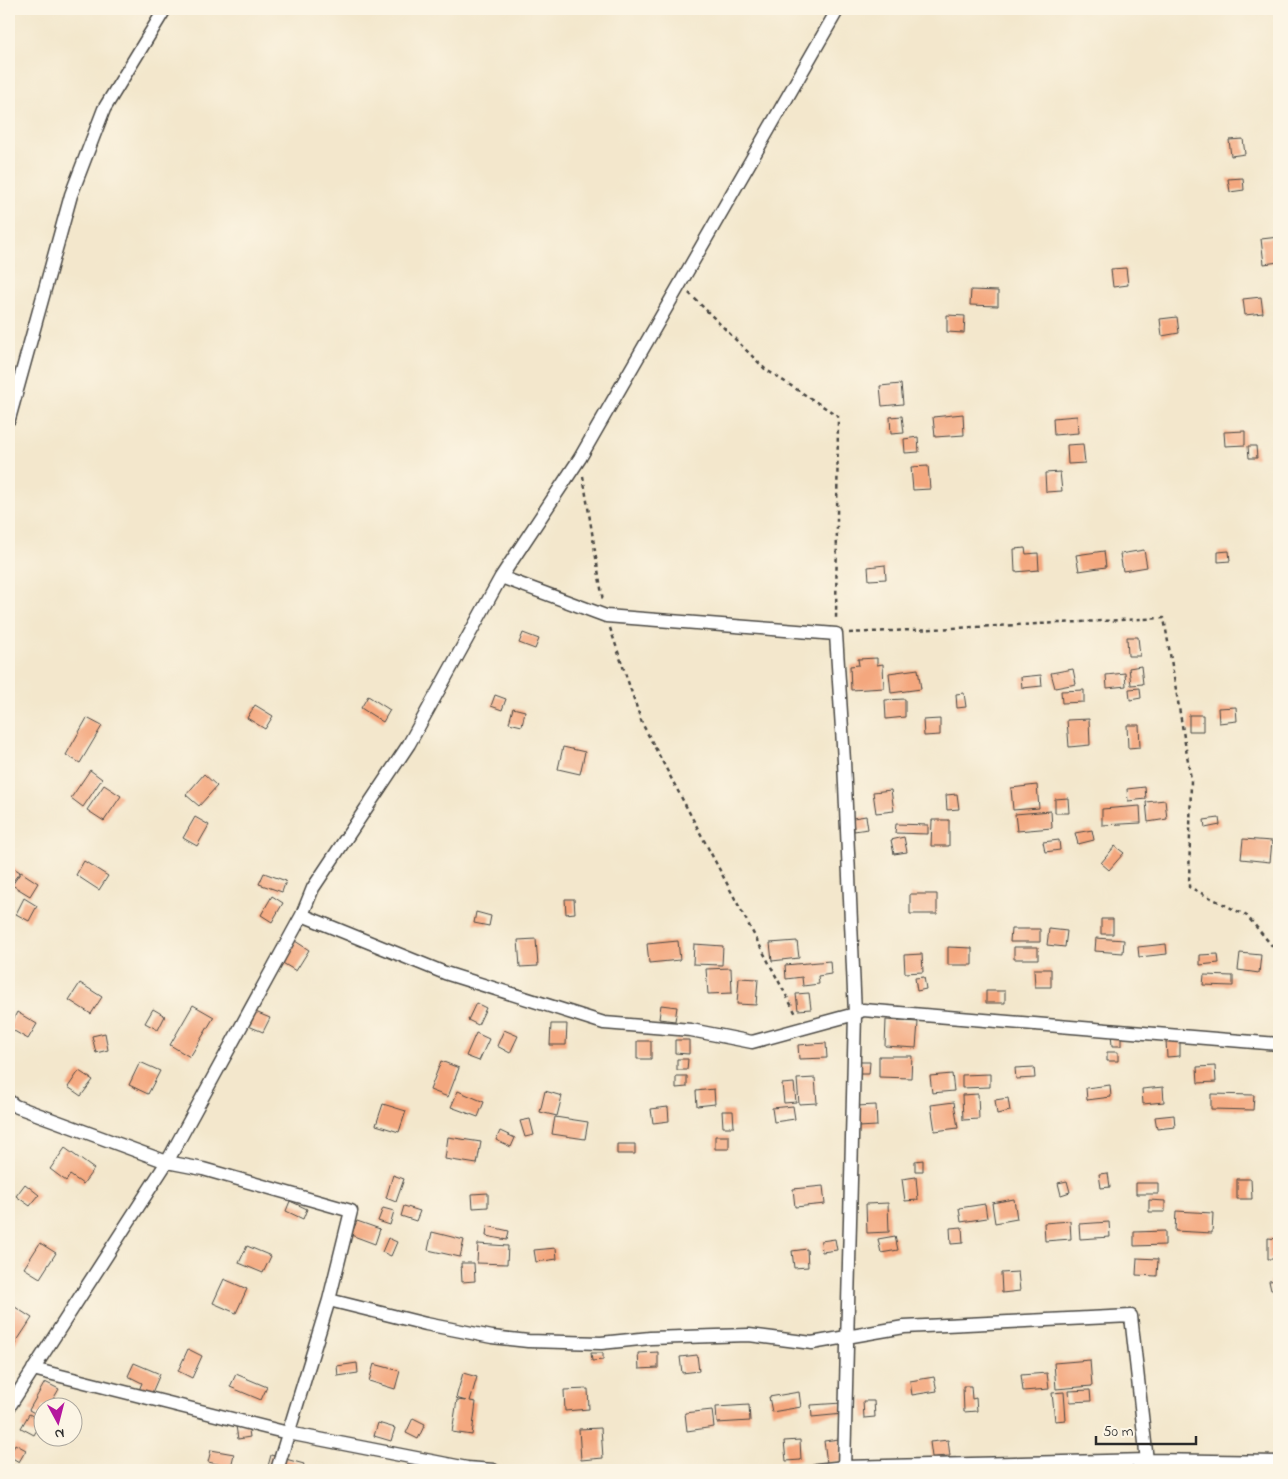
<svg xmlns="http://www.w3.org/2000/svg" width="1288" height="1479" font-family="'Indie Flower',sans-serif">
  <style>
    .building { fill: #f4a77e }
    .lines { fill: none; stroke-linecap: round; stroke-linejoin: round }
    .minor-casing { stroke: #494743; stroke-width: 15 }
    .path { stroke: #494743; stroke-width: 2.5; stroke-dasharray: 4 4; stroke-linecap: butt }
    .minor { stroke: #fff; stroke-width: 12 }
  </style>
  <rect width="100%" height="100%" fill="#fcf5e5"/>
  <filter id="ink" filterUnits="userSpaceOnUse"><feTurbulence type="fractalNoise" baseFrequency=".02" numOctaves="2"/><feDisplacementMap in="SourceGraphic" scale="10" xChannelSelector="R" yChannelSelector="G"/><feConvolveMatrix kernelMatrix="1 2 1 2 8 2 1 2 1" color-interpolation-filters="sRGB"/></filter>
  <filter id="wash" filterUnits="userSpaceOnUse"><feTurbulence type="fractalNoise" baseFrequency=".0096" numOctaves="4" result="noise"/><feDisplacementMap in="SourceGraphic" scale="20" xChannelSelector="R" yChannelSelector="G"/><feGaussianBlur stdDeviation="1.12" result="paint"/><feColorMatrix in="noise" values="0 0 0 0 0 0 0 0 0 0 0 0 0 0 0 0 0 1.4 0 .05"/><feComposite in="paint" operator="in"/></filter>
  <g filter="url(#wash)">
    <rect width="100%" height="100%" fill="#f3e7cc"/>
    <g id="blocks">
      <path class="building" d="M1243,139l2,15 -14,2 -2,-16z
        M1243,178l1,12 -14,2 -2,-13z
        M1279,237v25l-15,2 -3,-25z
        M1126,268l2,17 -15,2 -2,-18z
        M971,290l27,1v15l-28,-1z
        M1261,297l2,16 -18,2 -2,-16z
        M947,315l18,1 -1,17 -17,-1z
        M1177,317l2,16 -17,3 -2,-17z
        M901,384l2,20 -21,2 -2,-20z
        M963,414l1,21 -29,2 -2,-20z
        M902,416l2,17 -13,1 -1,-17z
        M1077,416l1,17 -24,2 -1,-17z
        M1245,431v14l-20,1 -1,-14z
        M918,437l1,15 -14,1 -1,-14z
        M1083,444l2,19 -17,1 -1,-19z
        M1248,446h8l1,12h-8z
        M928,466l2,23 -17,1 -2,-23z
        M1060,472l2,19 -16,1 -1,-19z
        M1025,548l1,6 12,-1 1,17 -24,2 -1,-23z
        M1144,550l3,17 -24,4 -3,-17z
        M1104,551l2,16 -27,4 -3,-16z
        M1229,551l1,10 -12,1v-10z
        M885,565l1,14 -17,1 -1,-13z
        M523,633l16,6 -4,10 -16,-6z
        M1127,637h11l2,19h-12z
        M877,658v7l6,-1 1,24 -33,2 -1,-24 9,-1 -1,-6z
        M1141,666l2,18 -12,1 -2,-17z
        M918,669l3,20 -30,4 -2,-20z
        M1073,669l3,15 -21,4 -4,-15z
        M1125,673l1,13 -19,2 -1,-13z
        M1041,675l1,11 -20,2 -1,-11z
        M1140,688l1,10 -11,2 -1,-11z
        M1084,690v12l-22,1 -1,-12z
        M964,693l2,14 -9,1 -1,-14z
        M495,695l11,4 -4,11 -11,-4z
        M368,696l22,14 -7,12 -22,-14z
        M905,699v18l-19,2 -1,-19z
        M255,705l18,11 -8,13 -18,-11z
        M1236,707l1,14 -18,2 -1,-15z
        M513,708l12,3 -3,15 -13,-3z
        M1189,715h14v16h-14z
        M87,718l15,8 -22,37 -14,-8z
        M940,719v16l-16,1 -1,-16z
        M1089,719l1,26 -21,2 -2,-27z
        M1127,725h12l1,22 -12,1z
        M563,747l22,5 -5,22 -22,-5z
        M90,770l12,9 -19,28 -12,-9z
        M204,774l13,12 -18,20 -13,-11z
        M104,785l17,11 -17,25 -17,-11z
        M1037,785l2,23 -26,2 -2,-22z
        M1145,787l1,12 -18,2 -1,-12z
        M891,790l3,21 -18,2 -3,-21z
        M957,794l2,15 -12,1 -1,-15z
        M1068,798l1,15h-14v-14z
        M1165,800l2,19 -19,3 -2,-20z
        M1140,806l1,17 -39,2v-16z
        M1051,811l1,17 -35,3 -2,-17z
        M866,816l2,13 -14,2 -1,-13z
        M195,817l14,8 -12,21 -14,-8z
        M1219,818l1,7 -15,3 -1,-8z
        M932,820h17v26h-18z
        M896,824l32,1v9l-33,-1z
        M1092,830l2,10 -16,4 -3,-11z
        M904,837l3,15 -13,2 -3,-14z
        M1243,839l29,2 -2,21 -29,-3z
        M1059,840l1,10 -15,2 -2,-10z
        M1115,846l9,7 -15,17 -8,-7z
        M84,861l24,15 -9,14 -23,-15z
        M9,865l11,7 -7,9 -4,-2z
        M21,872l17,11 -8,13 -18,-11z
        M264,873l22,8 -4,11 -23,-8z
        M910,894h27v20h-27z
        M272,896l11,7 -11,19 -11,-7z
        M24,898l13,8 -8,15 -13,-7z
        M565,899h9l1,14 -9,1z
        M476,912l15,4 -2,10 -15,-3z
        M1101,919h12v15h-12z
        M1011,929h29v13h-30z
        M1049,929l18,2 -2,16 -18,-2z
        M1096,938l28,2 -1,13 -28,-2z
        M536,939l2,27 -18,1 -2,-27z
        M295,941l14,9 -13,21 -15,-9z
        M678,941l2,19 -31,3 -2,-19z
        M797,941l2,17 -27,3 -2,-18z
        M694,944l29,2 -1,19 -29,-1z
        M1166,944l1,10 -28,3 -1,-10z
        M948,947l24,1v17h-24z
        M1014,947h24v12h-24z
        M1240,953l21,2 -2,18 -21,-3z
        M922,954l1,18 -18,1 -1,-18z
        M1218,954l1,9 -19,2v-10z
        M830,961l1,13 -13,2 1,8 -16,2 -1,-9 -16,2 -1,-14z
        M731,968l1,25 -24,1 -2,-25z
        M1034,969h17v18h-16z
        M1204,975l29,1v10l-30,-1z
        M924,977l2,12 -9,2 -2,-13z
        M739,978l19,1 -2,26 -19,-1z
        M80,983l22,14 -11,17 -22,-14z
        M986,991h19v12h-19z
        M809,993l2,16 -13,1 -2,-16z
        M476,1003l10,5 -8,17 -10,-5z
        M193,1005l21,12 -24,40 -20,-12z
        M661,1005l16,2 -2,14 -16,-2z
        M153,1009l12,7 -7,14 -13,-7z
        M253,1011l17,7 -7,14 -17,-7z
        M17,1012l20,12 -9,15 -19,-11z
        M886,1020l32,2 -2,26 -31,-2z
        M551,1024h16l-1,21h-16z
        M504,1030l14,6 -8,17 -13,-7z
        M105,1033l3,17 -12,3 -4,-17z
        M476,1033l13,6 -10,22 -13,-5z
        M1111,1033h10v13h-9z
        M675,1040h14v14l-14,-1z
        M637,1041h14v18h-14z
        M1166,1041h14v15l-13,1z
        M826,1043l1,15 -28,1 -1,-14z
        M1107,1052h11v9h-11z
        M879,1056h33l-1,22 -32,-1z
        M677,1059h11l-1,11h-10z
        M441,1061l18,7 -11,29 -18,-7z
        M140,1062l20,9 -12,23 -19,-9z
        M859,1062h11l-1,12h-11z
        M1215,1066l1,16 -18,1 -1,-16z
        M1034,1067l1,11 -19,1 -1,-11z
        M79,1071l14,9 -12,16 -13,-9z
        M952,1074l2,17 -22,2 -2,-17z
        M990,1074v13l-28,1v-13z
        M676,1076h11v11l-11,1z
        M815,1078l2,25 -18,1 -2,-25z
        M794,1083l2,19 -12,1 -2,-19z
        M1110,1085l1,12 -24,3 -1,-12z
        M1163,1087l1,15 -21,2 -1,-15z
        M714,1089l1,15 -18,2 -1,-15z
        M458,1091l26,11 -6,15 -27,-10z
        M545,1091l17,5 -5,20 -17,-4z
        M978,1094l1,25 -16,1 -1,-25z
        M1211,1094l43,1 -1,15 -42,-1z
        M1008,1098l2,13 -13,3 -2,-14z
        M954,1102l4,26 -23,3 -4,-26z
        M383,1104l23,7 -7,21 -23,-7z
        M876,1105l1,21 -19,1 -1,-21z
        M793,1106l2,13 -21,3 -2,-14z
        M668,1107l1,14 -16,2 -2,-14z
        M722,1111h11l1,16h-11z
        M1174,1115l1,12 -18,2 -2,-12z
        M555,1117l33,5 -3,17 -33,-5z
        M530,1119l4,16 -9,2 -5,-16z
        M500,1131l15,7 -4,9 -15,-7z
        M715,1136h14v13h-14z
        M448,1137l33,5 -4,22 -32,-5z
        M617,1144h18v10h-18z
        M65,1148l29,21 -11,15 -13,-9 -4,6 -16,-12z
        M923,1160v11h-8v-10z
        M1108,1173l2,14 -9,1 -2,-14z
        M393,1175l11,4 -8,23 -10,-4z
        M916,1177l2,23 -13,1 -3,-22z
        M1237,1179h14l1,20h-15z
        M1067,1181l3,11 -9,3 -3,-12z
        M1136,1183h22v11h-22z
        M25,1184l14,11 -9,11 -14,-10z
        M823,1186l2,18 -30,3 -2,-18z
        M488,1193v14l-15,1 -1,-14z
        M1014,1199l3,20 -22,4 -3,-20z
        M1149,1200l16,1v11h-16z
        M290,1201l17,8 -4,10 -17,-8z
        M888,1203l1,29 -22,1 -1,-29z
        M985,1204l2,14 -26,4 -2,-14z
        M404,1206l16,5 -4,10 -15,-5z
        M383,1208l11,3 -4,14 -12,-4z
        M1176,1211l37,2 -1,20 -37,-2z
        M357,1221l23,8 -5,15 -24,-9z
        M1070,1221l1,18 -26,2 -1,-18z
        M1109,1222l1,15 -30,2 -1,-15z
        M487,1226l22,5 -2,9 -21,-4z
        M962,1227l1,16 -12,1 -1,-16z
        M1165,1231v14l-31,1v-14z
        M432,1232l32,8 -4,17 -32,-7z
        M895,1236l3,14 -17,3 -3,-14z
        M388,1238l9,4 -6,14 -9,-4z
        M1268,1238l11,1v20h-11z
        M835,1239l2,11 -15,2 -1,-11z
        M40,1243l16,10 -16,25 -16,-10z
        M478,1244l30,2 -1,18 -30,-1z
        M247,1246l24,10 -8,17 -24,-10z
        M556,1248l1,11 -21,3 -2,-12z
        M807,1249l1,18 -14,1 -2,-17z
        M1137,1258l21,1 -1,17 -21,-1z
        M461,1263h13l1,18 -13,1z
        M1018,1272l2,19 -18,2 -1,-20z
        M224,1279l23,10 -11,24 -23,-10z
        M1279,1280v9l-8,1 -2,-9z
        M15,1307l17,11 -21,32 -2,-1v-32z
        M188,1349l14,7 -10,22 -14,-7z
        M658,1352v16l-19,1 -1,-16z
        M591,1353h12v7l-11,1z
        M697,1355l2,16 -17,2 -2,-16z
        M1090,1360l2,26 -36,3 -2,-26z
        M134,1363l26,11 -9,21 -12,-5 3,-7 -14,-7z
        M357,1363l1,10 -20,3 -1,-10z
        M374,1364l26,7 -5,18 -26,-8z
        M463,1373l14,4 -7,24 6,1 -4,33 -20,-3 5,-32 9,1 -10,-3z
        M1047,1373l2,16 -26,2 -2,-16z
        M236,1374l31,13 -6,13 -31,-13z
        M934,1377l3,14 -25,4 -2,-14z
        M45,1382l14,7 -10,17h-7v11l-13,-7z
        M963,1386h8l1,13 4,-1 1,13 -13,1z
        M588,1389l1,20 -24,2 -1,-21z
        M1090,1390l1,11 -21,1 -1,-11z
        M799,1392l2,15 -29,5 -3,-15z
        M1064,1392l2,28 -11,1 -3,-28z
        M863,1401h11l1,16 -11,1z
        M842,1403l1,11 -31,3 -1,-12z
        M749,1405l1,16 -33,2 -1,-16z
        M712,1410l2,17 -27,4 -2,-18z
        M29,1414l13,7 -8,14 -13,-7z
        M413,1418l12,6 -7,15 -12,-6z
        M378,1423l17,5 -4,13 -17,-5z
        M248,1424l2,13 -12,2 -2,-13z
        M601,1428l2,30 -22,2 -2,-31z
        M839,1439l3,21 -15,3 -3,-22z
        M800,1440l1,20 -15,1 -2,-20z
        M948,1440l2,16 -18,1 -2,-15z
        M15,1444l11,6 -7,12 -10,-6z
        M211,1450l23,4 -3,13 -23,-5z
        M271,1455l33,9 -2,6h-35z"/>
    </g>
  </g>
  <g filter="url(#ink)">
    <use href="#blocks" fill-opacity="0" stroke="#494743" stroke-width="1"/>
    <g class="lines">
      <defs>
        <path id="minor" d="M9,419l62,-224 33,-86 61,-100
          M501,577l105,39 230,18 8,127 11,253 -11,456
          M302,915l143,58 159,50 87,7 61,12 103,-28 8,-4 416,34
          M9,1101l6,5 152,56 36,7 148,42 -22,89 97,24 66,13 36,4 73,2 49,-5 99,-3 63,8 92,-16 227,-11 17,154
          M33,1369l255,64 179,35 26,2
          M9,1407l158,-245 135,-247 11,-27 96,-144 92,-167 79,-119 258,-449
          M277,1470l52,-170
          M817,1470l27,-3 304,-7 131,2"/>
      </defs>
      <use href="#minor" class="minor-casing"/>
      <path class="path" d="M689,293l76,76 73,47 -2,205
        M583,476l20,125
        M610,628l32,95 155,293
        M849,633l315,-15 27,161 -2,108 58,29 32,38"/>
      <use href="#minor" class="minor"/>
    </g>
  </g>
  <rect width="1288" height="1479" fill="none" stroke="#fcf5e5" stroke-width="30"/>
  <g transform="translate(58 1422) rotate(173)"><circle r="24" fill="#fcf5e5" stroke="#a8a49b"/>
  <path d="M0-4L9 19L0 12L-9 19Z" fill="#b5179e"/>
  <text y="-8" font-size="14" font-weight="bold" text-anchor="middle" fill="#2b2b2b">N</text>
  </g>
  <path d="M1096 1436v8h100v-8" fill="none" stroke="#2b2b2b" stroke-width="2.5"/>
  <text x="1103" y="1436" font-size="15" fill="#2b2b2b" stroke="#fcf5e5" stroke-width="4" paint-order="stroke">50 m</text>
</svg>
